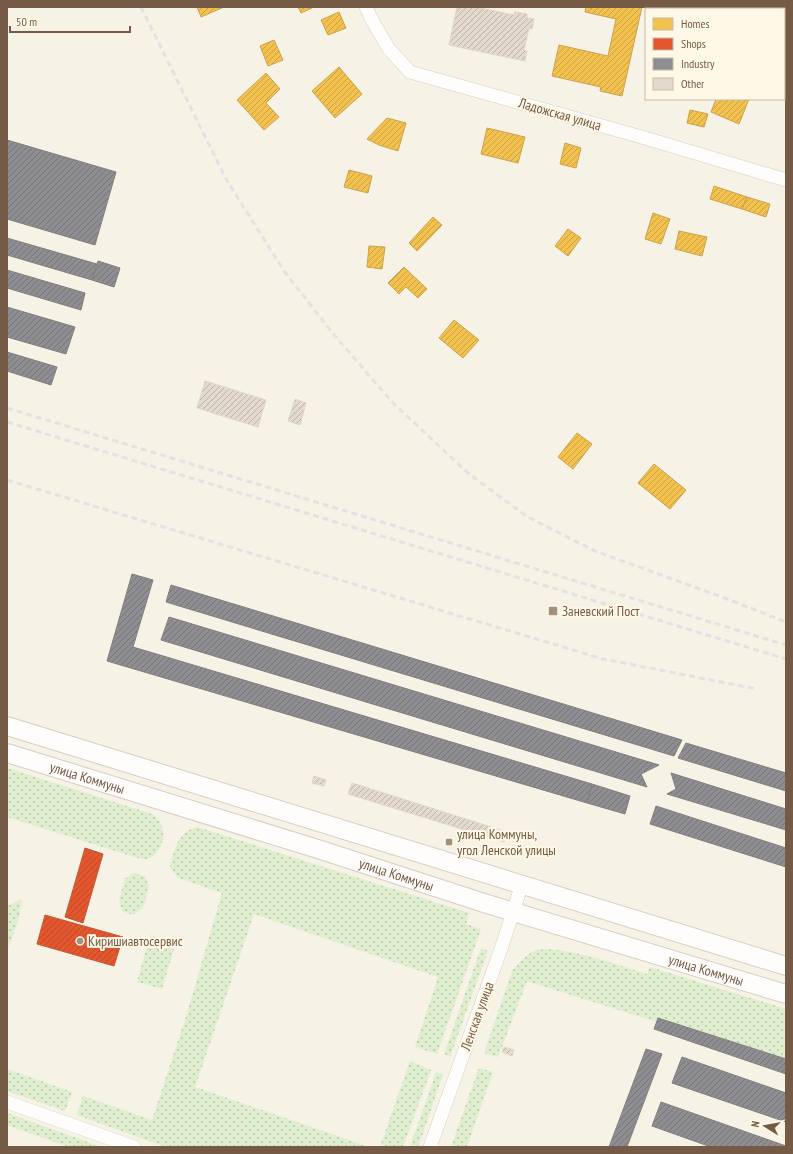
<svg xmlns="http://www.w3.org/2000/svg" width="793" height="1154" font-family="'PT Sans Narrow',sans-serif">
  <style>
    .grass { fill: url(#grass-dots) }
    .homes { fill: url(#homes-hatch); stroke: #cca24c }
    .shops { fill: url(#shops-hatch); stroke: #c35835 }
    .industry { fill: url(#industry-hatch); stroke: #867e7b }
    .building { fill: url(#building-hatch); stroke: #dfd5c8 }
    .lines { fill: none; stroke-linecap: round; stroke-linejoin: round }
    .street-casing { stroke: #d6cdc1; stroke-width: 14 }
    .secondary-casing { stroke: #d7cec2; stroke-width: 20 }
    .street { stroke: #fefdfb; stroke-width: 13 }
    .secondary { stroke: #fefdfb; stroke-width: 18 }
    .rail { stroke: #e4e0e3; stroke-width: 3; stroke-dasharray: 6 4; stroke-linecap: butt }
    .poi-dot { fill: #a2907e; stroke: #fff8e7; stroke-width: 1.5 }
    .labels { text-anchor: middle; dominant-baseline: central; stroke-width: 4; stroke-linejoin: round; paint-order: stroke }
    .street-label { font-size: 14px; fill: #755b46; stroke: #fff8e7 }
    .poi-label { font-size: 14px; fill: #755b46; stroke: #fff8e7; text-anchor: start }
  </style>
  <defs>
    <pattern id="grass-dots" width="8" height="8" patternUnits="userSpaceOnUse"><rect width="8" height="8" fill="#deeecf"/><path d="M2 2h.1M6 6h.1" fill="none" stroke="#b9c4aa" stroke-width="1.8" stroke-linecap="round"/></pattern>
    <pattern id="homes-hatch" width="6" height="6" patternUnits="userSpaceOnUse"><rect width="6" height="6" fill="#f2c14e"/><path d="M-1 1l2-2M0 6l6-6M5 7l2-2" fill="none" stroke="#c9a043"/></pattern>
    <pattern id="shops-hatch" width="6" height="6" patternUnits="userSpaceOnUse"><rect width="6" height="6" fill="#e4572e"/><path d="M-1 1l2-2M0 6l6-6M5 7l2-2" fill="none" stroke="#bd4b29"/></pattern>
    <pattern id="industry-hatch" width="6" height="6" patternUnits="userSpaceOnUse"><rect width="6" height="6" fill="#8d8d92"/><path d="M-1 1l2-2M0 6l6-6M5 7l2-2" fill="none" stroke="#787679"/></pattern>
    <pattern id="building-hatch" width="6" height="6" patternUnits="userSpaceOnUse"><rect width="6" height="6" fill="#e3dacd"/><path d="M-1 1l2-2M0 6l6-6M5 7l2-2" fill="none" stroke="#bdb4a8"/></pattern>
  </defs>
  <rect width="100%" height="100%" fill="#f6f2e6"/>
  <path class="grass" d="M7,768l145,46c5,4 8,7 10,13 4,10 -2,26 -12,31 -3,1 -6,1 -9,1l-134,-42z
    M197,827l272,86 -3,11 15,5 -44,125 -22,-7 23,-70 -184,-63 -59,173 174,60h-203l-89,-32 6,-19 69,24 34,-103 36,-124 -44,-15 -8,-11c4,-17 8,-35 27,-40z
    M133,873l12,3 4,10 -6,22 -10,7 -11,-4 -3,-10 6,-22z
    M21,899c1,17 -9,37 -14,53v-46z
    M150,935l26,7 -14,47 -25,-7z
    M481,948l7,3 -38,106 -6,-3z
    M546,949c34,2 69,15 101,25l3,-7 136,42v50l-128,-41 -1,4 -130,-41 -29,76 -14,-4 28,-82 14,-15 10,-6z
    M410,1061l21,9 -28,77h-23z
    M479,1068l14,4 -26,75h-16z
    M7,1069l65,23 -7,19 -58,-20z
    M436,1072l7,3 -25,72h-8z
    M7,1113l94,34h-32l-62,-22z"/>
  <path class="homes" d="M197,7h27l-23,10z
    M298,7h16l-13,6z
    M586,7h56l-20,89 -22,-5 1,-4 -49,-11 7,-31 49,11 8,-37 -31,-7z
    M339,12l7,16 -18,7 -7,-15z
    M274,40l9,20 -15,6 -8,-20z
    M339,67l23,27 -27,24 -23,-27z
    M266,73l14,16 -14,14 13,14 -15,13 -27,-30z
    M716,99h33l-10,25 -28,-12z
    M690,110l18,4 -4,13 -17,-4z
    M387,118l19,5 -8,28 -19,-6 -12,-6z
    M487,128l38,9 -7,26 -37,-9z
    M565,143l16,5 -5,20 -16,-4z
    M349,170l23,6 -4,17 -24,-6z
    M714,186l33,11 -5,12 -32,-10z
    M747,197l23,7 -4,13 -24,-8z
    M653,213l17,6 -9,25 -16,-5z
    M433,217l9,8 -25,26 -8,-8z
    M568,229l13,9 -13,18 -13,-10z
    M679,231l28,6 -5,19 -27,-7z
    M369,246l16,1 -3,22 -15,-2z
    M404,267l23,22 -9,9 -12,-11 -7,7 -11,-11z
    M454,320l25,20 -16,18 -24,-20z
    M577,433l15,11 -19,25 -15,-12z
    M654,464l32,26 -16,19 -32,-26z"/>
  <path class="shops" d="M85,848l18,6 -20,69 -18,-6z
    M45,915l78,22 -9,29 -77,-22z"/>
  <path class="industry" d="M7,140l109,32 -21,73 -88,-26z
    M7,238l90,26 -5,16 -85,-25z
    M98,261l22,7 -6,19 -22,-7z
    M7,270l78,23 -4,17 -74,-22z
    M7,307l68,20 -9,27 -59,-17z
    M7,352l50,15 -6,18 -44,-14z
    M132,574l21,6 -20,67 459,137 -5,19 -480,-142z
    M171,585l511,155 -8,16 -508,-154z
    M169,617l490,148 -18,9 6,13 -486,-147z
    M686,743l100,30v18l-108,-33z
    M671,773l115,36v21l-119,-36 9,-5z
    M592,784l38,12 -5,18 -38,-11z
    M656,806l130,42v19l-136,-43z
    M658,1018l128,41v15l-132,-45z
    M646,1049l16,5 -35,93h-18z
    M682,1057l104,36v29l-114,-39z
    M661,1102l125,44v1h-75l-59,-21z"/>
  <path class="building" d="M457,7h19l38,8 1,-3 12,2v4l7,1 -2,10 -3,-1 -5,22 3,1 -2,10 -76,-16z
    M205,381l61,19 -8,27 -61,-19z
    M295,399l11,4 -6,22 -12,-4z
    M314,776l12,4 -2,6 -12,-3z
    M352,783l155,49 -3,10 -156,-48z
    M504,1047l10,3 -2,6 -10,-4z"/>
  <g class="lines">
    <defs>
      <path id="street" d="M366,7l7,15 16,27 21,23 235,66 141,42
        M7,1102l127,45
        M430,1147l72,-201 20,-62"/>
      <g id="secondary">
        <path d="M7,726l779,240"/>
        <path id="s1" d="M7,753l314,97 163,53 302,91"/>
      </g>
    </defs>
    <use href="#street" class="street-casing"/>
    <use href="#secondary" class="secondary-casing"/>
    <use href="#street" class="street"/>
    <use href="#secondary" class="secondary"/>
    <path class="rail" d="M141,7l85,172 58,92 51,65 58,67 75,70 58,43 69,35 127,46 64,25
      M7,408l779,237
      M7,422l779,237
      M7,480l596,179 154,30"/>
  </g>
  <g class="poi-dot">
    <rect x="548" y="606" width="10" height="10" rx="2"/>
    <rect x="445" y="838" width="8" height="8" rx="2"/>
    <circle cx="80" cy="941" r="4"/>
  </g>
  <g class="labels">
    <g class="street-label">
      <text transform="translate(560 114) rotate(16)">Ладожская улица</text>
      <text stroke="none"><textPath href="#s1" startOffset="84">улица Коммуны</textPath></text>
      <text stroke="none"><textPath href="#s1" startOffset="408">улица Коммуны</textPath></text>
      <text stroke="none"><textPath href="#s1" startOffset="732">улица Коммуны</textPath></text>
      <text transform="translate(477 1016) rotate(-70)">Ленская улица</text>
    </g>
    <g class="poi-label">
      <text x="562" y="611">Заневский Пост</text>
      <text x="457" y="834">улица Коммуны,<tspan x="457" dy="16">угол Ленской улицы</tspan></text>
      <text x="88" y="941">Киришиавтосервис</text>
    </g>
  </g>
  <rect width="793" height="1154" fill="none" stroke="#755b46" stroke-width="16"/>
  <rect x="645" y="8" width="140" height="92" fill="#fff8e7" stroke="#c8b9a7"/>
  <rect x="653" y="18" width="20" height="12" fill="#f2c14e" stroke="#c8b9a7"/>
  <text x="681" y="28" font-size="12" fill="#755b46">Homes</text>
  <rect x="653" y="38" width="20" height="12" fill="#e4572e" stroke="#c8b9a7"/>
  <text x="681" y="48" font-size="12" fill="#755b46">Shops</text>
  <rect x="653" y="58" width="20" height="12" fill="#8d8d92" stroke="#c8b9a7"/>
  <text x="681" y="68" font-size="12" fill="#755b46">Industry</text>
  <rect x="653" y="78" width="20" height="12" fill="#e3dacd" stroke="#c8b9a7"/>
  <text x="681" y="88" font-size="12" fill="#755b46">Other</text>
  <g transform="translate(765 1126) rotate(281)" stroke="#fff8e7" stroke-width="3" paint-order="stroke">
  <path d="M0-3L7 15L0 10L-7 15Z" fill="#755b46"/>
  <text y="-6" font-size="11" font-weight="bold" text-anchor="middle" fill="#755b46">N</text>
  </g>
  <path d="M10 26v6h120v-6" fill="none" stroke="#755b46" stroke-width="2"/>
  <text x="16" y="26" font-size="12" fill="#755b46" stroke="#fff8e7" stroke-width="3" paint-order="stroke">50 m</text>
</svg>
